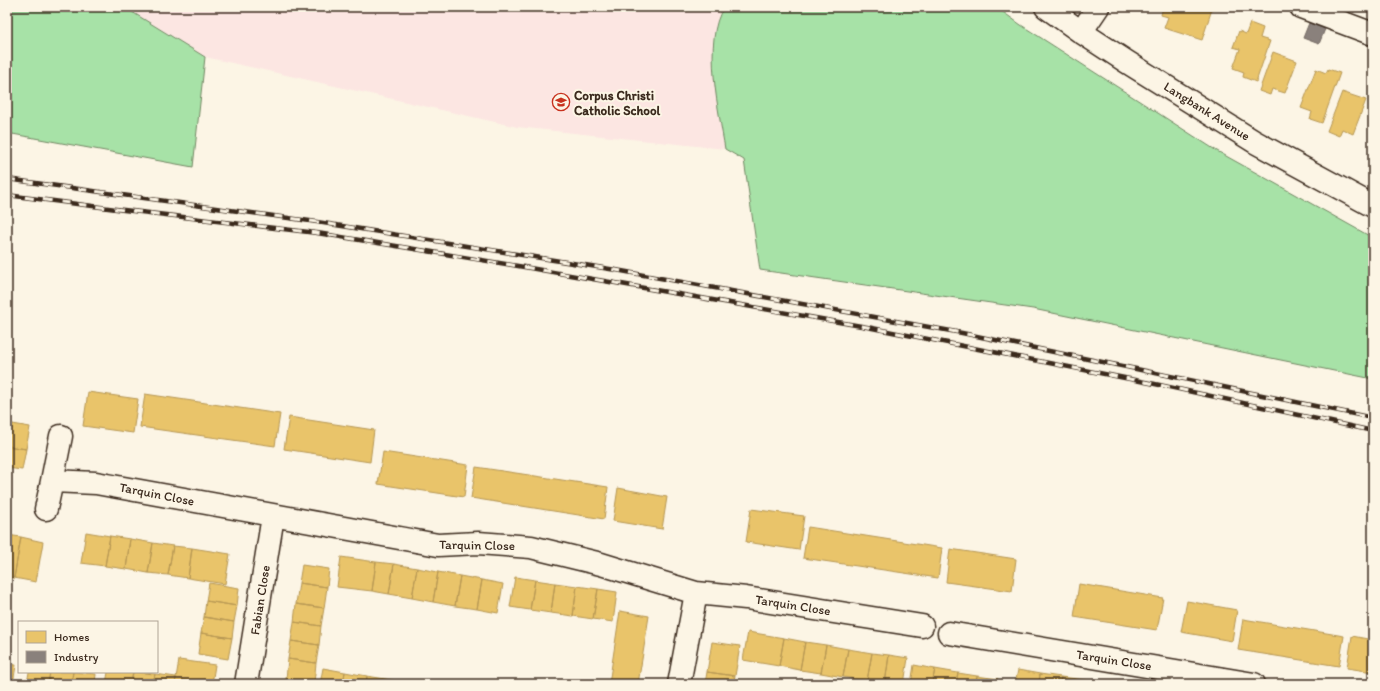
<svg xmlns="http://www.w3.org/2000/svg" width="1380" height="691" font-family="Itim,sans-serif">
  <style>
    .built { fill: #fce6e2 }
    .green { fill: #a7e2a7; stroke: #718662 }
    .homes { fill: #e9c46a; stroke: #b59653 }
    .industry { fill: #8a817c; stroke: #726760 }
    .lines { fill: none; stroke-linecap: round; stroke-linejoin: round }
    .minor-casing { stroke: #3b2a1e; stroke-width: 25 }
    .minor { stroke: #fcf5e5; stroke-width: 22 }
    .rail-casing { stroke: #3b2a1e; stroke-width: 4.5 }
    .rail { stroke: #fcf5e5; stroke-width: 3; stroke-dasharray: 9; stroke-linecap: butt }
    .labels { text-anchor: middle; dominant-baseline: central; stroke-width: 4; stroke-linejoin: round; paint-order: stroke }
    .poi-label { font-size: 13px; font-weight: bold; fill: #3b2a1e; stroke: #fcf5e5; text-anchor: start }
    .street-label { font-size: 13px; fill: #3b2a1e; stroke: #fcf5e5 }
  </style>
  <rect width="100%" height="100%" fill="#fcf5e5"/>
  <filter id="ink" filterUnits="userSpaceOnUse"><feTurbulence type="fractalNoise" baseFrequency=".025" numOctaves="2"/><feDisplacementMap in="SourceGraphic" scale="8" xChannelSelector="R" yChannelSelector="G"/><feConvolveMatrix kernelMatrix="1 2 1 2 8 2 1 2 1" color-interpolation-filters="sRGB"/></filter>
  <g filter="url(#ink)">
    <path class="built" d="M124,7h600l-5,7 -6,25 1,37 11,73 -208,-22 -312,-70z"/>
    <path class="green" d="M7,7h117l81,50 -12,110 -186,-34z
      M724,7h272l25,18 196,126 156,87v141l-340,-70 -273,-39 -16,-110 -19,-11c-6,-38 -23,-109 -1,-142z"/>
    <path class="homes" d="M1163,7h42l7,2 -10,31 -38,-12 4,-11 -7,-2z
      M1250,23l13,5 -3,10 10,3 -14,41 -13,-5 1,-5 -11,-4 7,-19 -7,-2 6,-16 7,3z
      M1273,52l24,9 -12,32 -13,-4 -2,6 -11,-4z
      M1316,69l10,4 2,-4 12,4 -18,50 -12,-4 2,-7 -11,-4z
      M1342,92l24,8 -13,34 -11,-5 -3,7 -12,-5z
      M88,392l50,7 -5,34 -50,-7z
      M145,394l135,20 -5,32 -135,-19z
      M289,417l85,13 -4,32 -86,-13z
      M7,423l23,4 -4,22 -19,-3z
      M7,446l19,3 -4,21 -15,-2z
      M383,452l85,13 -4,32 -86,-13z
      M476,467l132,20 -4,32 -133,-21z
      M618,488l49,9 -5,32 -49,-8z
      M751,509l53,7 -5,34 -53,-8z
      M808,527l134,21 -4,30 -135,-20z
      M86,532l24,4 -5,30 -24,-3z
      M7,535l14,2 -7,41 -7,-1z
      M110,536l20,3 -4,30 -21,-3z
      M21,537l22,5 -7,40 -22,-4z
      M130,539l23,4 -5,30 -22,-4z
      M153,543l20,3 -5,29 -20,-2z
      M173,546l19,2 -4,30 -20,-3z
      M192,548l38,6 -5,30 -37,-6z
      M950,549l66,10 -4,32 -66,-9z
      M341,557l35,5 -4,29 -35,-4z
      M376,562l18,2 -5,30 -17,-3z
      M394,564l23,4 -5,30 -23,-4z
      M302,565l27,4 -2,18 -28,-4z
      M417,568l21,4 -5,30 -21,-4z
      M438,572l22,4 -5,30 -22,-4z
      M460,576l22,4 -5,29 -22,-3z
      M515,577l20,3 -5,30 -20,-3z
      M482,580l21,4 -5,29 -21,-4z
      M535,580l20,3 -4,30 -21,-3z
      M209,583l30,5 -2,18 -31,-5z
      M299,583l28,4 -3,21 -28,-4z
      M555,583l22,3 -4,30 -22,-3z
      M1079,584l84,14 -6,32 -83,-13z
      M577,586l21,3 -5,30 -20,-3z
      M598,589l19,3 -4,30 -20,-3z
      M206,601l31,5 -3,16 -30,-5z
      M1187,601l50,9 -5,31 -51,-9z
      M296,604l28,4 -3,18 -27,-4z
      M620,611l29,5 -11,68h-29z
      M204,617l30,5 -2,16 -31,-5z
      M1243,619l101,17 -5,30 -101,-16z
      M294,622l27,4 -2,19 -28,-4z
      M748,632l36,6 -5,28 -36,-6z
      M201,633l31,5 -4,21 -30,-5z
      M1352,636l21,4v32l-26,-4z
      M784,638l21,4 -5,28 -21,-4z
      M291,641l28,4 -3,18 -28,-4z
      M712,642l28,4 -5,30 -28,-4z
      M805,642l21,3 -5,28 -21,-3z
      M826,645l22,4 -5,28 -22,-4z
      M848,649l24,4 -5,28 -24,-4z
      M872,653l17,2 -4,29 -18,-3z
      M889,655l19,3 -4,26h-19z
      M288,659l28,4 -2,20 -28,-4z
      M179,660l36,5 -3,19h-37z
      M7,664l9,1 -3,19h-6z
      M914,665l21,4 -3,15h-21z
      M323,668l22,4 -2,12h-23z
      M935,669l23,4 -2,11h-24z
      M1018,670l22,4 -1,10h-24z
      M29,672h21l-2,12h-21z
      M50,672h23l-2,12h-23z
      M73,672l23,2 -1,10h-24z
      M108,672h25l-2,12h-25z
      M133,672l22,2 -2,10h-22z
      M345,672l22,4 -1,8h-23z
      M707,672l28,4 -2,8h-28z
      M958,673l19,3 -2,8h-19z
      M155,674l21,3 -1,7h-22z
      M1040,674l21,3 -1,7h-21z
      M367,676l24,4 -1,4h-24z
      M977,676l21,3 -1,5h-22z
      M1061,677l24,3 -1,4h-24z
      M391,680l20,4h-21z
      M1085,680l21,3v1h-22z"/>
    <path class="industry" d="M1346,7h10l-2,5 -8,-4z
      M1309,23l16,6 -6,15 -16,-6z"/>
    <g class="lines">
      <defs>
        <path id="minor" d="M1046,7l35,25 46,30 128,80 118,64
          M1301,7l72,27
          M1081,32l17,-25
          M52,481l9,-45
          M46,509l6,-28 44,2 342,62 40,-2 53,4 70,17 95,29 50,5 176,28
          M949,633l305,51
          M246,684l27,-168
          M679,684l17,-91"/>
      </defs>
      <use href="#minor" class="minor-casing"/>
      <use href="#minor" class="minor"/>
      <defs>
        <path id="rail" d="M7,179l310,43 299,48 346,63 411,85
          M7,195l117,15 193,23 207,34 343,60 288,57 218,47"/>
      </defs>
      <use href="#rail" class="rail-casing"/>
      <use href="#rail" class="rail"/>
    </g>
  </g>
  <defs>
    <symbol id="school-ring" viewBox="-11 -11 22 22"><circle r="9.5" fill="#fcf5e5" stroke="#c8321e" stroke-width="1.5"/><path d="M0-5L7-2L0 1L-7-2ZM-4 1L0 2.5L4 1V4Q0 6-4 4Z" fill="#c8321e"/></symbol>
  </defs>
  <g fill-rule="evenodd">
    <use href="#school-ring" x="551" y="92" width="20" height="20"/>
  </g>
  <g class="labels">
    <g class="poi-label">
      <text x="574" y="95">Corpus Christi<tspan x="574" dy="15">Catholic School</tspan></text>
    </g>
    <g class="street-label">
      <text transform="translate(1207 111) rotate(32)">Langbank Avenue</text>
      <text transform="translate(157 494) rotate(11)">Tarquin Close</text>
      <text transform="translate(477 545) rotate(1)">Tarquin Close</text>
      <text transform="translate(260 600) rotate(-81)">Fabian Close</text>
      <text transform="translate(793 605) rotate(9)">Tarquin Close</text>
      <text transform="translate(1114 660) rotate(9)">Tarquin Close</text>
    </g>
  </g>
  <rect width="1380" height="691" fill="none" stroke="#fcf5e5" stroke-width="24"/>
  <rect x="12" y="12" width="1356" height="667" fill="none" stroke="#3b2a1e" stroke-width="1.5" filter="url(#ink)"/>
  <rect x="18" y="621" width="140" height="52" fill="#fcf5e5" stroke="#afa495"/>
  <rect x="26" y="631" width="20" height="12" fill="#e9c46a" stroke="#afa495"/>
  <text x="54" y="641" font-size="12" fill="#3b2a1e">Homes</text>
  <rect x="26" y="651" width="20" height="12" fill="#8a817c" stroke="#afa495"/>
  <text x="54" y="661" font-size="12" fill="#3b2a1e">Industry</text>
</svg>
